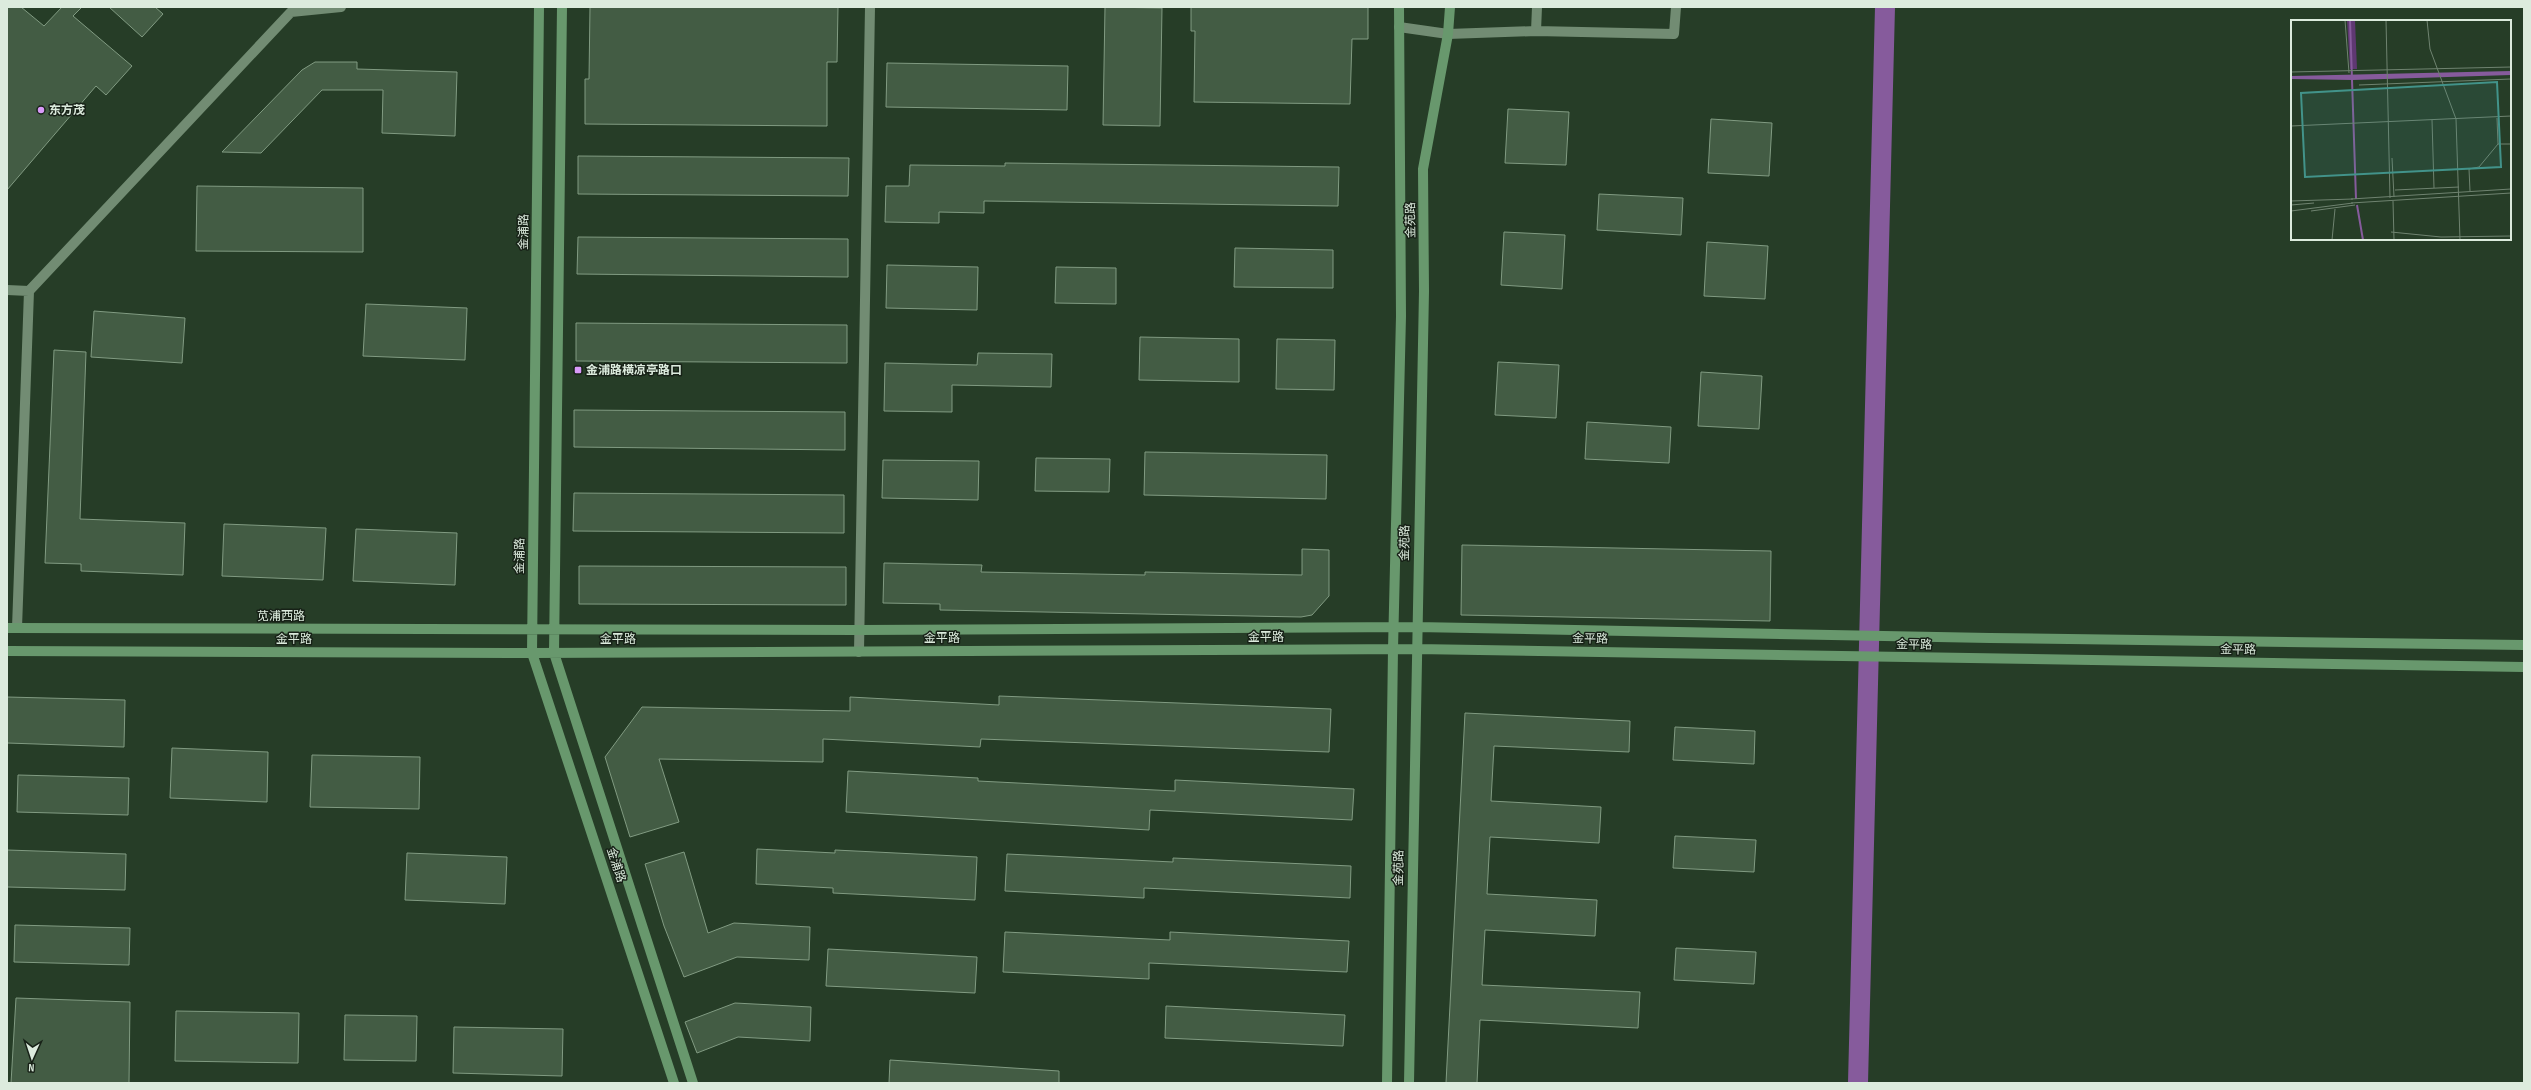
<svg xmlns="http://www.w3.org/2000/svg" width="2531" height="1090" font-family="'Sofia Sans Condensed','Noto Sans SC',sans-serif">
  <style>
    .lines { fill: none; stroke-linecap: round; stroke-linejoin: round }
    .canal { stroke: #865b9c; stroke-width: 20 }
    .building { fill: #435c44; stroke: #819b82 }
    .lane { stroke: #728c73; stroke-width: 10 }
    .street { stroke: #728c73; stroke-width: 10 }
    .secondary { stroke: #68986d; stroke-width: 10 }
    .poi-dot { fill: #d89af8; stroke: #172117; stroke-width: 1.5 }
    .labels { text-anchor: middle; dominant-baseline: central; stroke-width: 3; stroke-linejoin: round; paint-order: stroke }
    .poi-label { font-size: 12px; font-weight: bold; fill: #dcebdd; stroke: #172117; text-anchor: start }
    .street-label { font-size: 12px; fill: #dcebdd; stroke: #172117 }
    .inset-river { fill: none; stroke: #865b9c; stroke-width: 2 }
    .inset-road { fill: none; stroke: #6f8370; stroke-width: 1 }
    .view { fill: #42938a; fill-opacity: 0.15; stroke: #42938a; stroke-width: 2 }
    .inset-edge { fill: none; stroke: #dcebdd; stroke-width: 2 }
  </style>
  <rect width="100%" height="100%" fill="#263d27"/>
  <g class="lines">
    <path class="canal" d="M1858,1083l27,-1076"/>
  </g>
  <path class="building" d="M7,7h14l23,19 18,-19h20l-9,9 59,50 -26,29 -10,-9 -89,104z
    M109,7h46l8,7 -21,23z
    M590,7h248l-1,55h-10v64l-242,-2v-45h4z
    M1105,7l57,1 -2,118 -57,-1z
    M1191,7h177v32h-16l-2,65 -156,-2 1,-71h-4z
    M315,62h42v7l100,3 -2,64 -73,-3 1,-43h-61l-61,63 -39,-1 80,-82z
    M887,63l181,3 -1,44 -181,-3z
    M1508,109l61,3 -3,53 -61,-2z
    M1711,119l61,4 -3,53 -61,-3z
    M578,156l271,2 -1,38 -270,-2z
    M1005,163l334,4 -1,39 -354,-5v12l-45,-1v11l-54,-1 1,-36h23l1,-21 95,1z
    M197,186l166,2v64l-167,-1z
    M1599,194l84,4 -2,37 -84,-5z
    M1504,232l61,3 -3,54 -61,-4z
    M578,237l270,2v38l-271,-3z
    M1707,242l61,4 -3,53 -61,-3z
    M1235,248l98,2v38l-99,-1z
    M887,265l91,2 -1,43 -91,-2z
    M1056,267l60,1v36l-61,-1z
    M366,304l101,4 -2,52 -102,-4z
    M94,311l91,7 -3,45 -91,-6z
    M576,323l271,2v38l-271,-2z
    M1140,337l99,2v43l-100,-2z
    M1277,339l58,1 -1,50 -58,-1z
    M54,350l32,2 -6,167 105,4 -2,52 -102,-4v-7l-36,-1z
    M978,353l74,1 -1,33 -99,-2v27l-68,-1 1,-48 92,2z
    M1498,362l61,3 -3,53 -61,-3z
    M1701,372l61,4 -3,53 -61,-3z
    M574,410l271,2v38l-271,-3z
    M1587,422l84,5 -2,36 -84,-4z
    M1145,452l182,3 -1,44 -182,-4z
    M1036,458l74,1 -1,33 -74,-1z
    M883,460l96,1 -1,39 -96,-2z
    M574,493l270,2v38l-271,-2z
    M224,524l102,4 -3,52 -101,-4z
    M356,529l101,4 -2,52 -102,-4z
    M1462,545l309,6 -1,70 -309,-6z
    M1302,549l27,1v46l-17,19 -11,2 -361,-7v-6l-57,-1 1,-40 98,2 -1,7 164,3v-3l157,3z
    M579,566l267,1v38l-267,-1z
    M999,696l332,13 -2,43 -348,-13 -1,8 -157,-8v23l-164,-3 20,63 -49,15 -25,-80 37,-50 208,4v-14l149,8z
    M7,697l118,3 -1,47 -117,-4z
    M1465,713l165,8 -1,31 -135,-6 -3,55 110,6 -2,36 -109,-6 -3,57 110,6 -2,36 -110,-6 -3,55 158,7 -2,36 -158,-8 -3,63h-31z
    M1675,727l80,4 -1,33 -81,-4z
    M172,748l96,4 -1,50 -97,-4z
    M312,755l108,2 -1,52 -109,-2z
    M848,771l130,7v3l197,10v-11l179,9 -2,31 -202,-10 -1,20 -303,-18z
    M18,775l111,3 -1,37 -111,-3z
    M1675,836l81,4 -2,32 -81,-4z
    M757,849l78,4v-3l142,7 -2,43 -142,-7v-5l-77,-4z
    M7,850l119,4 -1,36 -118,-3z
    M684,852l24,81 26,-10 76,4 -1,33 -72,-3 -53,20 -20,-51 -19,-62z
    M407,853l100,4 -2,47 -100,-4z
    M1007,854l166,8v-4l178,8 -1,32 -206,-10v10l-139,-7z
    M15,925l115,3 -1,37 -115,-3z
    M1005,932l165,8v-8l179,9 -2,31 -198,-9v16l-146,-7z
    M1676,948l80,4 -2,32 -80,-4z
    M828,949l149,8 -2,36 -149,-7z
    M16,998l114,4 -1,81h-118z
    M735,1003l76,4 -1,34 -72,-4 -41,16 -12,-31z
    M1166,1006l179,9 -2,31 -178,-8z
    M176,1011l123,2 -1,50 -123,-2z
    M345,1015l72,1 -1,45 -72,-1z
    M454,1027l109,2 -1,47 -109,-3z
    M890,1060l169,11v12h-170z"/>
  <g class="lines">
    <path class="lane" d="M1399,27l49,7 88,-3 138,3 2,-27
      M1536,31l1,-24"/>
    <path class="street" d="M7,290l22,1
      M17,628l12,-337 262,-279 50,-5
      M859,652l11,-645"/>
    <path class="secondary" d="M539,7l-7,646 142,430
      M562,7l-8,646 139,430
      M7,628l852,2 557,-3 574,11 534,7
      M7,651l525,2 884,-4 1108,18
      M1387,1083l6,-434 8,-333 -2,-309
      M1409,1083l15,-792 -1,-122 25,-135 2,-27"/>
  </g>
  <g class="poi-dot">
    <circle cx="41" cy="110" r="4"/>
    <rect x="574" y="366" width="8" height="8" rx="2"/>
  </g>
  <g class="labels">
    <g class="poi-label">
      <text x="49" y="110">东方茂</text>
      <text x="586" y="370">金浦路横凉亭路口</text>
    </g>
    <g class="street-label">
      <text transform="translate(1411 220) rotate(-91)">金苑路</text>
      <text transform="translate(524 232) rotate(-89)">金浦路</text>
      <text transform="translate(1405 543) rotate(-89)">金苑路</text>
      <text transform="translate(520 556) rotate(-89)">金浦路</text>
      <text x="281" y="616">苋浦西路</text>
      <text x="1266" y="637">金平路</text>
      <text x="942" y="638">金平路</text>
      <text x="294" y="639">金平路</text>
      <text x="618" y="639">金平路</text>
      <text transform="translate(1590 639) rotate(1)">金平路</text>
      <text transform="translate(1914 645) rotate(1)">金平路</text>
      <text transform="translate(2238 650) rotate(1)">金平路</text>
      <text transform="translate(616 865) rotate(72)">金浦路</text>
      <text transform="translate(1399 868) rotate(-89)">金苑路</text>
    </g>
  </g>
  <g transform="translate(2291 20)">
    <rect width="220" height="220" fill="#263d27"/>
    <path d="M56,0h8l2,49h-7z" fill="#5f3872"/>
    <path d="M220,51v4l-158,5 -62,-1v-3z" fill="#865b9c"/>
    <path class="inset-river" d="M59,0l6,179M66,185l6,35"/>
    <path class="inset-road" d="M54,0l4,53M95,0l4,178M136,0l3,29 26,70 4,121M0,52l220,-5M68,65l152,-6M141,100l2,68M0,106l220,-10M207,124h13M101,138l2,39M104,170l64,-3M179,171l-1,-22 10,-2 19,-23 -1,-26M60,179l160,-10M0,181l62,-2M102,181l1,39M60,183l160,-10M0,185l23,-2M0,191l62,-8M20,191l44,-6M100,212l50,5 70,-1M41,220l3,-31"/>
    <path class="view" d="M206,62l4,85 -196,10 -4,-84z"/>
    <rect width="220" height="220" class="inset-edge"/>
  </g>
  <rect width="2531" height="1090" fill="none" stroke="#dcebdd" stroke-width="16"/>
  <g transform="translate(32 1058) rotate(183)" stroke="#172117" stroke-width="3" paint-order="stroke">
  <path d="M0-3L7 15L0 10L-7 15Z" fill="#dcebdd"/>
  <text y="-6" font-size="11" font-weight="bold" text-anchor="middle" fill="#dcebdd">N</text>
  </g>
</svg>
